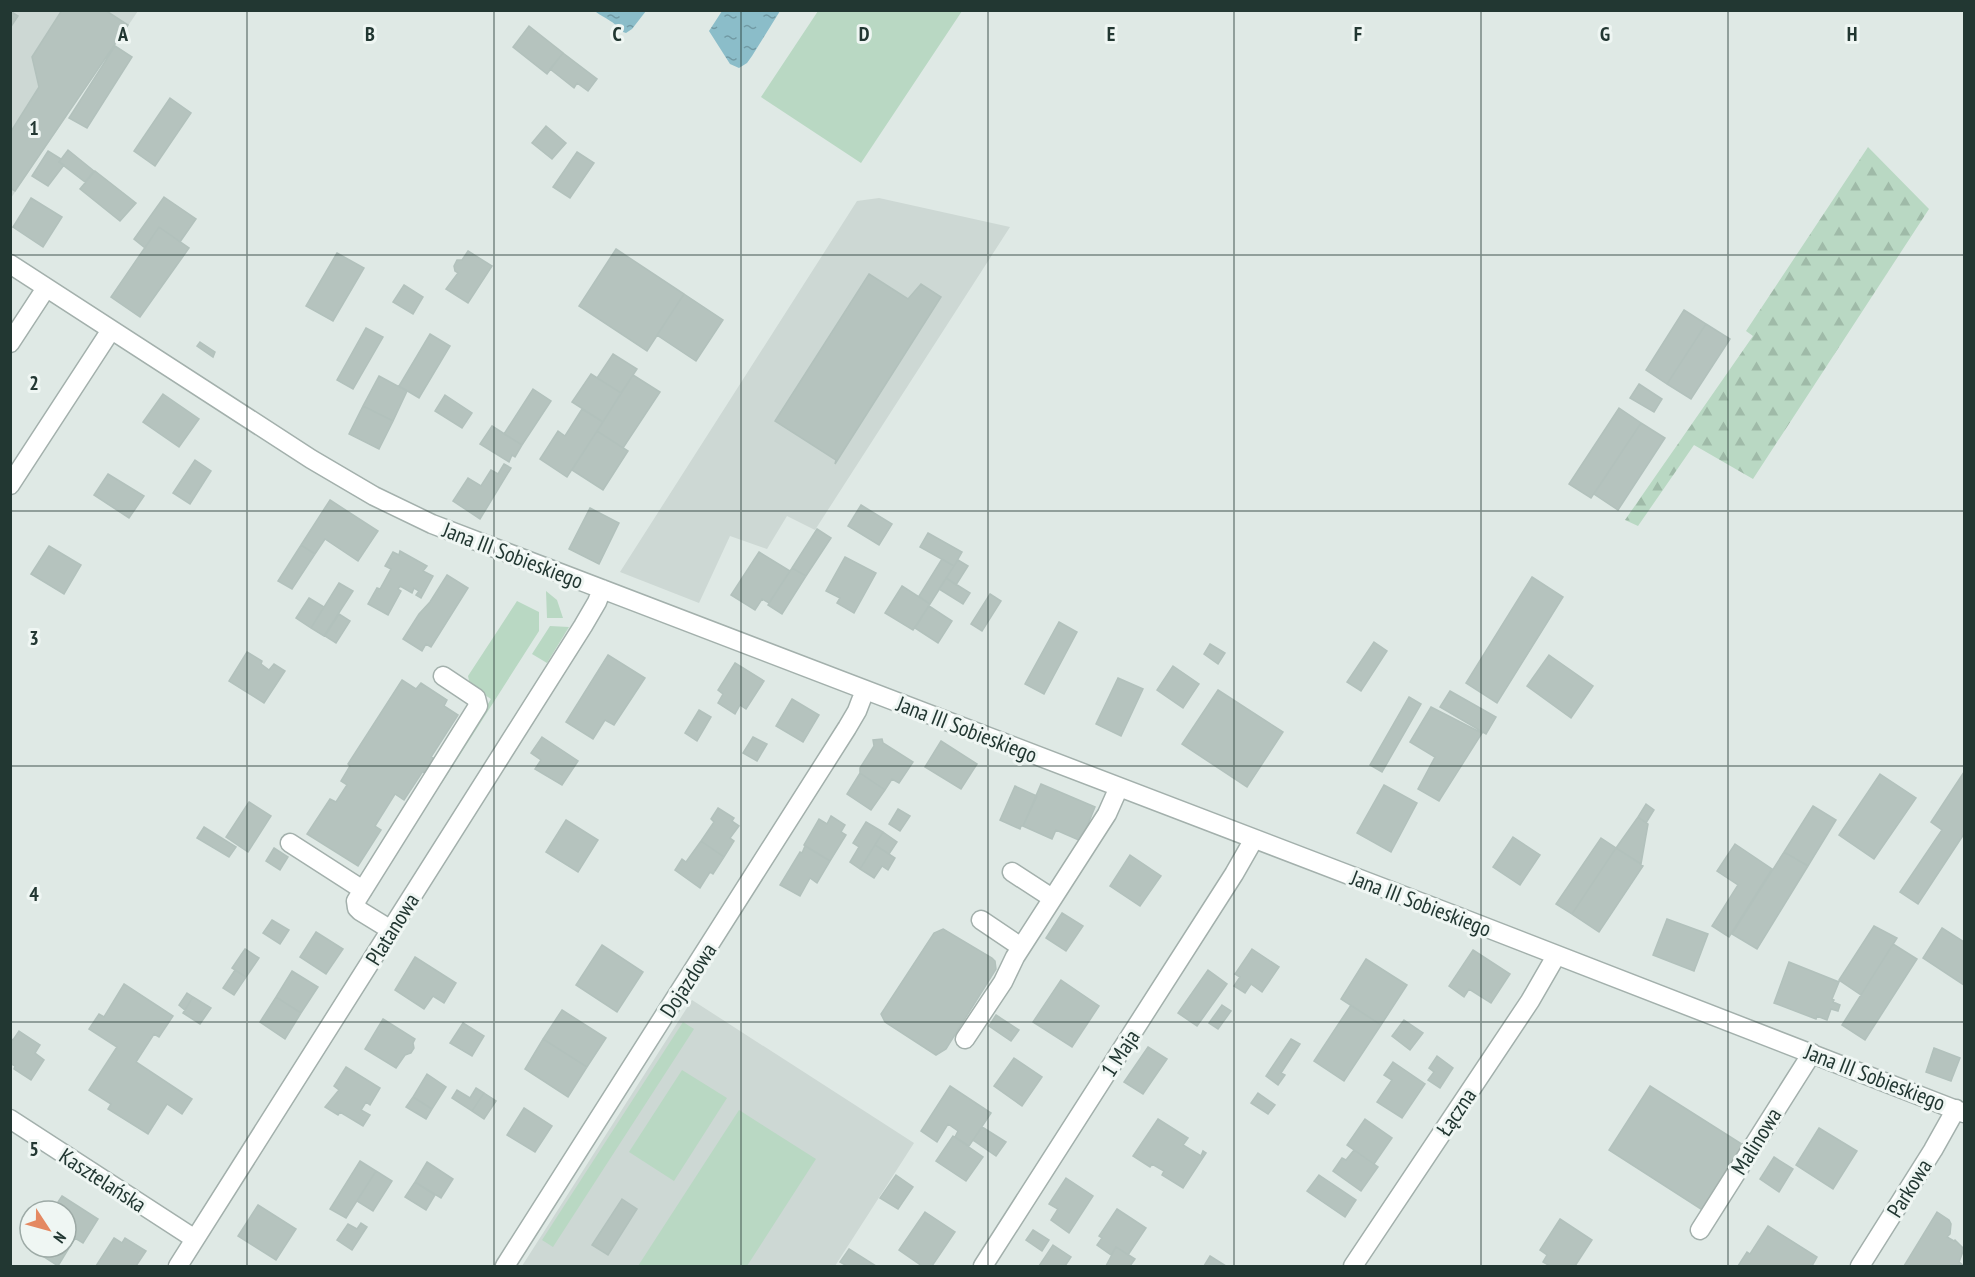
<svg xmlns="http://www.w3.org/2000/svg" width="1975" height="1277" font-family="'PT Sans Narrow',sans-serif">
  <style>
    .built { fill: #cdd8d4 }
    .green { fill: #b9d8c3 }
    .forest { fill: url(#forest-firs) }
    .water { fill: url(#water-ripples) }
    .building { fill: #b5c3be; stroke: #b2c1bc; stroke-width: 1.5 }
    .lines { fill: none; stroke-linecap: round; stroke-linejoin: round }
    .minor-casing { stroke: #a3b0ac; stroke-width: 21 }
    .minor { stroke: #fff; stroke-width: 18 }
    .grid { fill: none; stroke: #223732; stroke-width: 1.5; stroke-opacity: 0.55 }
    .labels { text-anchor: middle; dominant-baseline: central; stroke-width: 6; stroke-linejoin: round; paint-order: stroke }
    .street-label { font-size: 22px; fill: #223732; stroke: #eff6f3 }
    .grid-label { font-size: 20px; text-anchor: middle; font-weight: bold; fill: #223732; stroke: #eff6f3; stroke-width: 6; stroke-linejoin: round; paint-order: stroke }
  </style>
  <defs>
    <pattern id="forest-firs" width="22" height="20" patternUnits="userSpaceOnUse" patternTransform="scale(1.5)"><rect width="22" height="20" fill="#b9d8c3"/><path d="M5 1l3.5 6h-7zM16 11l3.5 6h-7z" fill="#9fbaa8"/></pattern>
    <pattern id="water-ripples" width="26" height="14" patternUnits="userSpaceOnUse" patternTransform="scale(1.5)"><rect width="26" height="14" fill="#8bbdc9"/><path d="M2 4q2-2 4 0t4 0M15 11q2-2 4 0t4 0" fill="none" stroke="#719aa4"/></pattern>
  </defs>
  <rect width="100%" height="100%" fill="#dfe9e5"/>
  <path class="built" d="M11,11h127l-127,187z
    M879,198l131,29 -195,303 -28,-14 -20,33 -37,-13 -31,67 -79,-31 237,-371z
    M692,1000l222,143 -79,123h-313z"/>
  <path class="green" d="M818,11h144l-101,152 -100,-66z
    M546,591l11,9 6,18h-16z
    M517,601l22,11v19l-97,152 -3,-1 52,-83 -21,-14 -2,-9z
    M550,626l19,1 -22,36 -15,-9z
    M683,1022l11,7 -141,218 -11,-7z
    M682,1070l45,28 -53,83 -45,-29z
    M739,1110l77,49 -69,107h-109z"/>
  <path class="forest" d="M1868,147l61,62 -176,270 -59,-34 -56,81 -13,-6 128,-184 -7,-5z"/>
  <path class="water" d="M597,10h49v1l-14,18 -6,4 -6,-2c-4,-9 -16,-13 -24,-19z
    M722,11h58l-28,45 -5,7 -8,5 -9,-4 -21,-33z"/>
  <path class="building" d="M62,10h43l23,15 -113,166 -5,-3v-55l29,-46 -7,-30z
    M10,11l8,5 -8,12z
    M529,26l34,27 -16,21 -34,-27z
    M115,46l17,11 -45,71 -18,-10z
    M563,53l34,26 -9,12 -11,-8 -3,5 -24,-19z
    M170,98l21,15 -36,53 -21,-15z
    M546,126l20,17 -14,16 -20,-16z
    M68,150l26,21 -9,11 -26,-20z
    M48,151l13,8 -2,3 5,3 -16,21 -16,-10z
    M577,152l17,11 -24,35 -17,-11z
    M95,171l41,32 -16,18 -40,-32z
    M164,197l32,22 -16,23 -21,-15 -14,21 -11,-9z
    M31,198l31,19 -19,30 -30,-20z
    M159,227l30,21 -49,69 -29,-20z
    M616,249l68,45 -37,57 -68,-45z
    M468,251l24,15 -24,37 -22,-14 12,-16 -3,-2 -1,-5 3,-6h5z
    M337,253l27,15 -31,53 -27,-15z
    M869,274l39,25 13,-15 20,13 -106,167 1,-4 -61,-39z
    M404,285l19,12 -10,17 -20,-12z
    M684,294l39,26 -27,41 -39,-26z
    M1684,310l22,14 -39,60 -21,-14z
    M1706,324l24,15 -39,60 -24,-15z
    M366,328l17,9 -30,52 -16,-9z
    M430,334l20,12 -31,52 -20,-12z
    M200,342l15,10 -2,5 -16,-11z
    M613,354l24,15 -16,24 -24,-15z
    M591,374l30,19 -18,29 -31,-20z
    M633,375l27,17 -37,56 -26,-17z
    M379,376l28,15 -14,30 -30,-15z
    M1639,384l23,15 -8,13 -24,-14z
    M533,389l18,12 -29,44 -18,-11z
    M163,394l36,25 -20,28 -36,-25z
    M445,395l27,18 -10,15 -27,-17z
    M363,406l30,15 -14,28 -30,-15z
    M1619,408l22,15 -50,75 -22,-14z
    M582,409l21,13 -36,55 -27,-18 18,-28 7,5z
    M1641,423l24,15 -47,72 -24,-16z
    M492,426l30,19 -7,12 -3,-2 -3,7 -29,-18z
    M597,431l31,20 -25,39 -31,-20z
    M195,460l16,11 -21,33 -17,-11z
    M504,464l7,4 -31,51 -27,-18 15,-23 13,8 10,-16 7,4z
    M108,474l36,22 -15,22 -35,-23z
    M330,500l48,31 -20,30 -33,-22 -10,15 -14,-9z
    M861,505l31,19 -13,21 -31,-19z
    M590,508l29,15 -20,41 -30,-15z
    M817,529l14,9 -25,38 -14,-8z
    M928,533l34,19 -8,14 -34,-19z
    M301,545l14,9 -23,35 -14,-8z
    M49,546l32,19 -17,29 -33,-20z
    M400,551l27,15 -4,5 10,5 -12,22 -5,-3 3,-4 -5,-3 -2,5 -12,-7 -2,3 3,2 -13,24 -20,-11 9,-16 3,1 11,-20 -6,-3 8,-14 6,3z
    M759,552l31,19 -21,32 -7,-4 -7,11 -24,-15z
    M845,557l31,16 -22,40 -17,-10 3,-5 -14,-7z
    M942,559l12,7 -24,38 -11,-8z
    M958,560l10,6 -12,19 -10,-7z
    M792,568l14,8 -24,38 -14,-9z
    M447,575l21,13 -37,59 -5,-3 -4,7 -19,-12 16,-25 11,-12z
    M1532,577l31,20 -66,106 -31,-20z
    M946,578l24,15 -7,11 -24,-15z
    M339,583l14,8 -29,45 -13,-8z
    M902,586l28,18 -17,26 -28,-17z
    M990,594l11,7 -19,30 -11,-7z
    M309,598l15,9 -13,21 -15,-10z
    M929,606l23,15 -14,22 -23,-15z
    M339,614l11,7 -14,22 -11,-7z
    M1059,622l18,10 -33,62 -19,-10z
    M1374,642l13,9 -26,40 -14,-9z
    M1210,644l15,9 -7,11 -14,-10z
    M247,652l15,9 -1,3 8,6 5,-6 11,7 -21,32 -35,-22z
    M608,655l37,23 -31,47 -9,-5 -12,19 -27,-17z
    M1549,655l44,31 -22,32 -44,-32z
    M735,663l29,18 -18,28 -6,-4 -5,9 -17,-11 5,-9 -5,-4z
    M1173,666l26,18 -16,24 -26,-18z
    M1118,678l25,11 -22,47 -25,-12z
    M402,680l14,9 5,-6 26,17 -3,6 14,9 -27,42 6,3 -9,14 -5,-3 -19,29 -9,-6 -20,32 6,4 -23,36 -51,-32 23,-35 6,3 11,-17 -6,-4 9,-15 -2,-2z
    M1218,690l65,42 -36,55 -65,-43z
    M1450,691l46,26 -10,17 -46,-27z
    M1409,697l12,7 -39,68 -12,-7z
    M792,699l27,16 -16,27 -27,-16z
    M1431,707l51,26 -43,68 -21,-12 17,-32 -25,-15z
    M699,710l12,7 -14,24 -12,-8z
    M542,737l36,24 -16,24 -27,-16 6,-9 -10,-7z
    M753,737l14,7 -10,17 -14,-8z
    M882,739l1,4 30,19 -14,21 -7,-4 -7,11 -25,-17v-5l14,-22 -1,-6z
    M941,741l36,23 -16,25 -36,-22z
    M1964,772v62l-46,70 -18,-12 42,-62 -11,-8z
    M860,773l25,17 -14,20 -24,-16z
    M1880,774l36,24 -42,61 -35,-24z
    M1041,784l54,23 -14,34 -25,-11 -4,9 -29,-13z
    M1384,785l33,18 -26,49 -34,-19z
    M1015,786l22,10 -14,30h-2l-1,3 -20,-9z
    M249,802l22,14 -23,36 -22,-15z
    M1646,804l8,6 -8,13 -8,-6z
    M1813,806l23,14 -28,46 -24,-14z
    M718,808l16,10 -2,3 7,5 -9,12 4,3 -10,16 -23,-16 13,-19 -3,-3z
    M898,809l12,7 -10,15 -11,-7z
    M831,816l14,9 -4,7 5,3 -16,26 -26,-16 15,-26 8,5z
    M1638,817l10,7 -7,40 -25,-16z
    M566,820l32,20 -20,32 -32,-20z
    M866,822l17,10 -23,37 -10,-7 9,-15 -6,-4z
    M204,827l32,20 -7,10 -32,-19z
    M883,832l14,10 -8,12 -14,-9z
    M1513,837l27,18 -20,30 -27,-18z
    M1601,838l15,10 -44,66 -16,-10z
    M701,841l23,16 -11,17 -3,-2 -10,16 -25,-18 7,-11 4,3z
    M1735,844l37,25 -43,68 -17,-11 26,-41 -21,-14z
    M875,845l20,13 -7,12 -6,-4 -8,12 -14,-9z
    M805,846l25,15 -13,22 -7,-5 -10,18 -20,-11 20,-33 2,1z
    M274,848l14,9 -8,13 -14,-9z
    M1616,848l27,18 -44,66 -27,-18z
    M1784,852l24,14 -51,83 -25,-15z
    M1130,855l31,21 -21,30 -30,-20z
    M1062,913l21,13 -17,25 -20,-13z
    M1667,919l41,15 -14,37 -41,-16z
    M272,920l17,10 -9,14 -17,-11z
    M1874,926l23,12 -36,57 -22,-15z
    M1942,928l22,14v43l-41,-27z
    M943,929l49,29 3,3 1,8 -50,80 -10,6 -51,-33 -4,-8 53,-81z
    M316,932l27,17 -17,25 -26,-17z
    M1893,944l24,15 -52,81 -23,-15z
    M602,945l41,27 -26,40 -41,-27z
    M245,949l14,9 -13,19 -14,-9z
    M1252,949l27,18 -17,25 -11,-8 -6,9 -11,-7 6,-9 -5,-3z
    M1473,950l37,24 -19,29 -22,-14 -5,8 -15,-11z
    M415,957l41,26 -12,20 -11,-7 -9,13 -29,-19z
    M1366,959l41,26 -26,40 -40,-26z
    M1789,962l50,20 -7,17 2,1 -1,2 7,3 -2,6 -7,-2 -4,11 -10,-4 -1,3 -42,-16z
    M235,970l11,7 -12,18 -11,-7z
    M1208,970l19,14 -30,42 -19,-13z
    M292,971l26,16 -17,26 -25,-16z
    M1061,980l38,26 -27,41 -39,-25z
    M124,984l49,32 -14,21 -5,-3 -18,28 56,37 -10,15 -15,-10 -19,30 -40,-25 3,-5 -22,-14 28,-43 -28,-18 10,-15 5,3z
    M187,993l6,4 -8,13 -6,-5z
    M193,997l18,11 -11,16 -17,-11z
    M276,997l25,16 -16,26 -25,-17z
    M1222,1005l9,6 -13,18 -9,-6z
    M1351,1005l30,20 -37,56 -30,-20z
    M562,1010l44,28 -19,29 -44,-28z
    M996,1015l23,15 -8,11 -22,-15z
    M383,1019l32,20 -2,4 1,5 -3,5 -6,2 -9,13 -31,-19z
    M1404,1020l19,13 -13,17 -18,-14z
    M463,1023l21,13 -12,20 -22,-13z
    M19,1031l21,14 -5,8 9,7 -13,20 -17,-11 1,-3 -5,-3v-25l3,2z
    M543,1039l44,28 -19,30 -43,-28z
    M1291,1039l9,5 -19,29 4,2 -7,10 -12,-9z
    M1148,1047l19,12 -24,35 -19,-12z
    M1934,1048l26,10 -9,23 -25,-9z
    M1437,1056l16,12 -13,20 -12,-8 6,-8 -5,-4z
    M1014,1058l28,19 -20,29 -28,-20z
    M1393,1062l32,22 -23,34 -25,-16 15,-22 -8,-5z
    M346,1067l34,21 -10,17 -4,-3 -5,8 9,5 -7,11 -23,-14 -2,3 -13,-8 14,-17 -5,-4z
    M427,1074l19,13 -14,22 -19,-12z
    M950,1086l41,27 -22,33 -14,-9 3,-6 -10,-7 -11,18 -16,-11z
    M1650,1086l98,62 -41,65 -98,-63z
    M476,1088l8,5 -12,18 -20,-13 5,-8 13,8z
    M484,1093l12,8 -12,18 -12,-8z
    M1258,1093l17,12 -7,9 -17,-11z
    M413,1097l19,12 -6,10 -20,-12z
    M524,1108l28,18 -17,26 -28,-17z
    M1158,1119l30,19 -5,7 18,11 2,-5 3,2 -23,35 -21,-13 2,-4 -12,-7 -2,3 -17,-11z
    M1365,1119l27,19 -18,26 -27,-19z
    M982,1127l24,15 -10,14 -23,-16z
    M1819,1128l38,23 -24,38 -37,-24z
    M953,1136l30,21 -17,24 -30,-20z
    M1354,1150l24,17 -17,24 -28,-20 9,-13 4,2z
    M1774,1157l19,12 -14,23 -19,-13z
    M360,1161l16,10 -30,47 -16,-9z
    M427,1162l26,17 -12,19 -26,-16z
    M376,1171l16,10 -19,30 -16,-10z
    M896,1175l17,12 -15,22 -18,-11z
    M1319,1175l37,25 -11,17 -38,-26z
    M1066,1178l27,18 -24,37 -18,-13 7,-11 -9,-5z
    M415,1182l20,13 -9,15 -21,-13z
    M62,1196l36,23 -15,24 -8,-5 -17,28 -23,-15 3,-4h28v-36h-14z
    M622,1199l15,10 -29,46 -16,-10z
    M258,1205l38,24 -20,31 -38,-24z
    M1117,1209l29,19 -18,27 -12,-8 -5,8 -14,-10 5,-7 -3,-2z
    M925,1212l30,20 -23,34h-10l-23,-16z
    M1937,1212l12,8 2,4 -1,10 -3,3 7,4 1,-1 9,9 -5,13 5,4h-60z
    M1560,1219l32,21 -17,26h-25l-7,-4 4,-7 -7,-5z
    M361,1223l6,4 -15,23 -15,-10 11,-16 9,5z
    M1768,1226l49,31 -5,9h-74l9,-14 3,2z
    M1033,1230l16,10 -7,11 -16,-11z
    M114,1238l8,5 3,-5 21,13 -10,15h-40z
    M1053,1245l18,12 -6,9h-26z
    M1116,1247l19,12 -5,7h-24z
    M849,1249l27,17h-29l-7,-4z
    M1210,1256l16,10h-22z"/>
  <g class="lines">
    <defs>
      <path id="minor" d="M10,264l301,195 63,37 58,28 1027,393 505,196
        M10,343l36,-55
        M10,485l101,-155
        M290,843l73,47
        M1012,872l40,26
        M981,920l40,27
        M391,930l-31,-19 -3,-3 -1,-7 122,-195 -2,-8 -33,-22
        M965,1039l38,-57 12,-25 92,-143 12,-27
        M10,1119l185,120
        M1700,1230l112,-177
        M178,1266l405,-640 14,-24 5,-13
        M505,1266l342,-538 10,-17 8,-21
        M983,1266l251,-392 20,-35
        M1353,1266l177,-265 26,-45
        M1860,1266l73,-116 23,-41"/>
    </defs>
    <use href="#minor" class="minor-casing"/>
    <use href="#minor" class="minor"/>
  </g>
  <path class="grid" d="M247,10v1256M494,10v1256M741,10v1256M988,10v1256M1234,10v1256M1481,10v1256M1728,10v1256M10,255h1954M10,511h1954M10,766h1954M10,1022h1954"/>
  <g class="labels">
    <g class="street-label">
      <text transform="translate(513 555) rotate(21)">Jana III Sobieskiego</text>
      <text transform="translate(967 729) rotate(21)">Jana III Sobieskiego</text>
      <text transform="translate(1421 903) rotate(21)">Jana III Sobieskiego</text>
      <text transform="translate(392 929) rotate(-58)">Platanowa</text>
      <text transform="translate(688 980) rotate(-57)">Dojazdowa</text>
      <text transform="translate(1120 1053) rotate(-57)">1 Maja</text>
      <text transform="translate(1875 1077) rotate(21)">Jana III Sobieskiego</text>
      <text transform="translate(1456 1112) rotate(-56)">Łączna</text>
      <text transform="translate(1756 1141) rotate(-58)">Malinowa</text>
      <text transform="translate(103 1180) rotate(33)">Kasztelańska</text>
      <text transform="translate(1909 1188) rotate(-58)">Parkowa</text>
    </g>
  </g>
  <g class="grid-label">
    <text x="123" y="41">A</text>
    <text x="370" y="41">B</text>
    <text x="617" y="41">C</text>
    <text x="864" y="41">D</text>
    <text x="1111" y="41">E</text>
    <text x="1358" y="41">F</text>
    <text x="1605" y="41">G</text>
    <text x="1852" y="41">H</text>
    <text x="34" y="135">1</text>
    <text x="34" y="390">2</text>
    <text x="34" y="645">3</text>
    <text x="34" y="901">4</text>
    <text x="34" y="1156">5</text>
  </g>
  <rect width="1975" height="1277" fill="none" stroke="#223732" stroke-width="24"/>
  <g transform="translate(48 1229) rotate(126)"><circle r="28" fill="#eff6f3" stroke="#9daaa6" stroke-width="1.5"/>
  <path d="M0-4.5L10 22L0 15L-10 22Z" fill="#e48861"/>
  <text y="-9" font-size="16" font-weight="bold" text-anchor="middle" fill="#223732">N</text>
  </g>
</svg>
